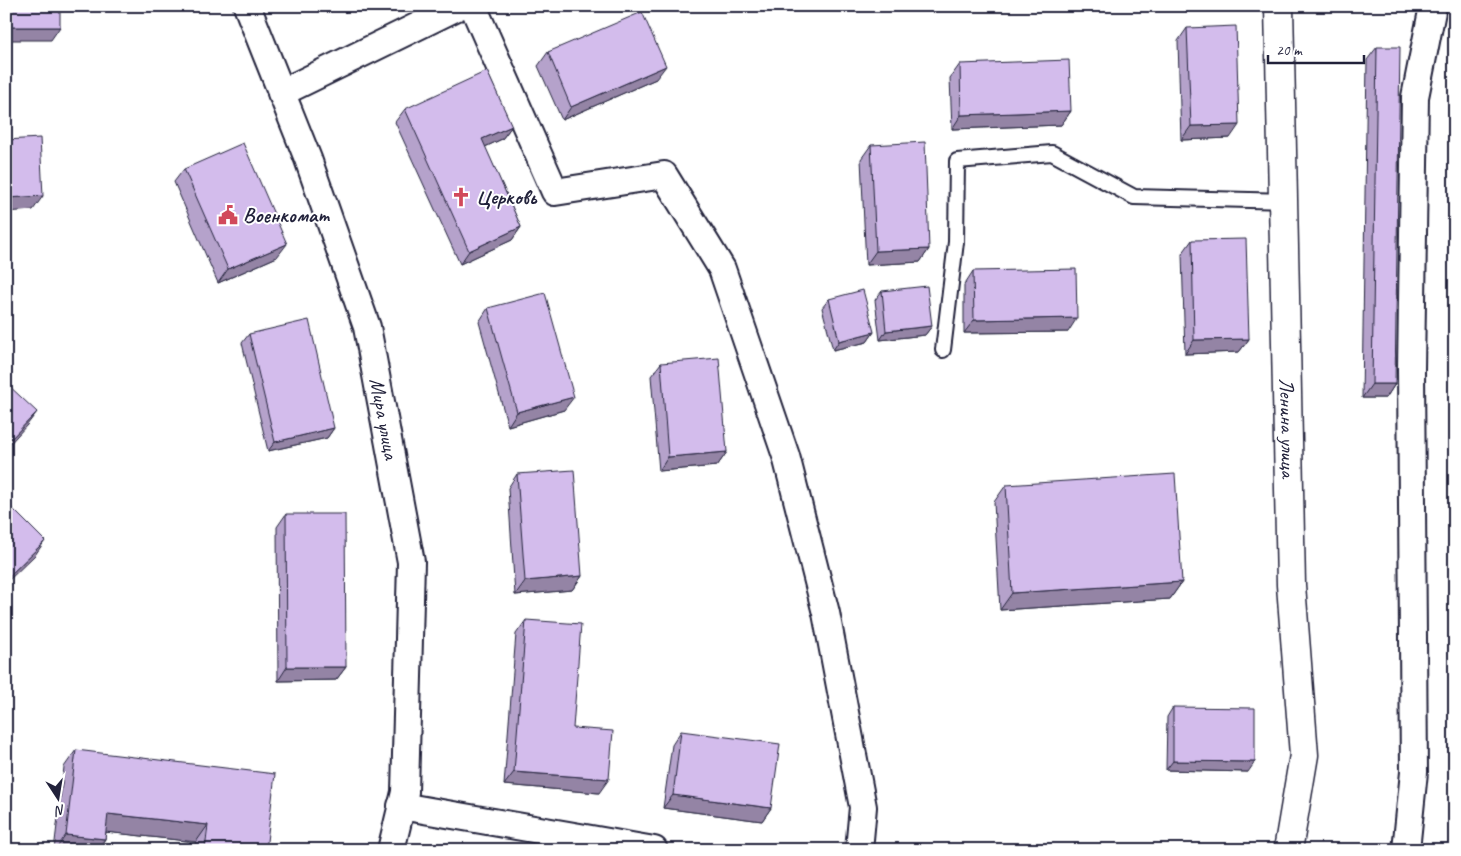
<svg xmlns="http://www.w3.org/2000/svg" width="1461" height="856" font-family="Caveat,sans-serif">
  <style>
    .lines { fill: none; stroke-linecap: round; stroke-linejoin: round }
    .lane-casing { stroke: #22223b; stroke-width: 18 }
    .street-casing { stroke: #22223b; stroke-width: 30 }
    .primary-casing { stroke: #22223b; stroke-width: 31 }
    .lane { stroke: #fff; stroke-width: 14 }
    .street { stroke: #fff; stroke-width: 26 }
    .primary { stroke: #fff; stroke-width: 28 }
    .wall { fill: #b5a2cb; stroke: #22223b }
    .shaded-wall { fill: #9484a5; stroke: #22223b }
    .building { fill: #d3bcec; stroke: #22223b }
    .labels { text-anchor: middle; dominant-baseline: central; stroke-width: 4; stroke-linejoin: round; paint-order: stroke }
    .poi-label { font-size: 21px; font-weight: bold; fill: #22223b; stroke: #fff; text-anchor: start }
    .street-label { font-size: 21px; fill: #22223b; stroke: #fff }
  </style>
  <rect width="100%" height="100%" fill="#fff"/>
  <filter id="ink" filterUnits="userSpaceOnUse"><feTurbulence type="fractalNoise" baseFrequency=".02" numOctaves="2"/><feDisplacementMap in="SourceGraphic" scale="10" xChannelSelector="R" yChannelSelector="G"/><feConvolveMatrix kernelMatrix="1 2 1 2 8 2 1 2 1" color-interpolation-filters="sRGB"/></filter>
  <g filter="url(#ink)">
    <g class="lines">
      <defs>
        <path id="lane" d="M943,350l13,-108 1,-81 95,-8 82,44 149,4"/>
        <g id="street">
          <path id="s1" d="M247,6l61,153 59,168 44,235 -6,230 -14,58"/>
          <path d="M473,6l82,186 109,-17 58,94 64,187 40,157 37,194 -4,43"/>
          <path d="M281,93l178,-87"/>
          <path d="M401,806l253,44"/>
          <path d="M1406,850l8,-78 -3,-402 4,-273 18,-91"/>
        </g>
        <g id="primary">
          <path id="s2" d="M1279,6l12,579 13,170 -16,95"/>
        </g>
      </defs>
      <use href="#lane" class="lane-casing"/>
      <use href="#street" class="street-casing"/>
      <use href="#primary" class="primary-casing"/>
      <use href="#lane" class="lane"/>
      <use href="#street" class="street"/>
      <use href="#primary" class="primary"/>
    </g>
    <path class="wall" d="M343,6h14l-12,6z
      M771,6h18l-16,7z
      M1187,28l43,110 -49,2 -3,-99z
      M1377,47l18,337 -9,14h-24l5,-338z
      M548,52l108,27 -94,41 -24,-54z
      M960,64l111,47 -10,14 -109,4 -2,-51z
      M405,109l107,17 -10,13 -17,8 36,80 -9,13 -52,24 -65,-142z
      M871,145l58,104 -9,13 -54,3 -5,-106z
      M184,169l93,88 -59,26 -44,-101z
      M1192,240l57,99 -10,13 -54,2 -3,-100z
      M973,271l95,61 -104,1v-48z
      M882,291l50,35 -7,9 -45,5 -5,-40z
      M829,299l45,33 -7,10 -34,8 -11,-42z
      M488,308l76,102 -56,16 -29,-104z
      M249,334l85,94 -7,10 -59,13 -26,-108z
      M661,363l66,89 -10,14 -58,5 -8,-95z
      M517,474l65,102 -10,14 -57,5 -7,-107z
      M1006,485l176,97 -12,17 -170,11 -6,-108z
      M286,514l60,153 -10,13 -58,1 -1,-154z
      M526,620l47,108 26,65 -95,-8 12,-151z
      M1173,707l75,65 -82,-2 1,-53z
      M681,731l90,77 -9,13 -99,-13 9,-63z
      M76,750l190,100h-71l1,-8 -90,-10 -1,7 -8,11h-43l10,-83z"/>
    <path class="shaded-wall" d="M349,6h8l-12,6z
      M778,6h11l-16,7z
      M6,27h54l-9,13h-45z
      M666,66l-10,13 -94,41 9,-13z
      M1071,111l-10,14 -109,4 9,-14z
      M1239,125l-9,13 -49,2 10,-14z
      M512,126l-10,13 -30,14 10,-14z
      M43,196l-10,14 -27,2v-14z
      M521,227l-9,13 -52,24 9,-13z
      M287,244l-10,13 -59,26 10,-14z
      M929,249l-9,13 -54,3 10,-14z
      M1077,318l-9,14 -104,1 10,-13z
      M932,326l-7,9 -45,5 6,-9z
      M874,332l-7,10 -34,8 6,-9z
      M1249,339l-10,13 -54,2 9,-14z
      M1372,384h23l-9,14h-24z
      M574,397l-10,13 -56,16 9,-14z
      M37,412l-10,13 -21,23v-4z
      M334,428l-7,10 -59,13 7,-9z
      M727,452l-10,14 -58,5 9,-14z
      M45,541l-10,14 -29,28v-4z
      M582,576l-10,14 -57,5 10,-14z
      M1182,582l-12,17 -170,11 12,-17z
      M287,667h59l-10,13 -58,1z
      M1173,761l82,1 -7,10 -82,-2z
      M514,772l95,7 -10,14 -95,-8z
      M673,795l98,13 -9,13 -99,-13z
      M108,814l100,11 -12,17 -100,-11z
      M66,835l39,4 -8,11h-42z"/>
    <path class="building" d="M6,6h54v21h-54z
      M642,12l24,54 -95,41 -23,-55z
      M1236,26l3,99 -48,1 -4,-98z
      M1377,47h23l-5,337h-23z
      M1069,60l2,51 -110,4 -1,-51z
      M487,71l25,55 -30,13 39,88 -52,24 -64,-142z
      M40,138l3,58 -37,2v-58z
      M925,142l4,107 -53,2 -5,-106z
      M243,143l44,101 -59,25 -44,-100z
      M1246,239l3,100 -55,1 -2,-100z
      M1076,269l1,49 -103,2 -1,-49z
      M927,286l5,40 -46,5 -4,-40z
      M863,290l11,42 -35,9 -10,-42z
      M545,293l29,104 -57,15 -29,-104z
      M309,320l25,108 -59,14 -26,-108z
      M719,358l8,94 -59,5 -7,-94z
      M6,383l31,29 -31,32z
      M574,470l8,106 -57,5 -8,-107z
      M1175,474l7,108 -170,11 -6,-108z
      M10,506l35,35 -39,38v-70z
      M286,514h59l1,153h-59z
      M526,620l55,4 -8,104 40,3 -4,48 -95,-7z
      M1173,707l82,1v54l-82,-1z
      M681,731l99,13 -9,64 -98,-13z
      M76,750l199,24 -9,76h-61l3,-25 -100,-11 -3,25 -39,-4z"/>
  </g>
  <defs>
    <symbol id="church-bare" viewBox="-9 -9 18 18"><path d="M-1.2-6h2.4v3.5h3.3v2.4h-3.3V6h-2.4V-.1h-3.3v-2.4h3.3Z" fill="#d1495b" stroke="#fff" stroke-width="2.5" paint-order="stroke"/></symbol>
    <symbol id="civic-bare" viewBox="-9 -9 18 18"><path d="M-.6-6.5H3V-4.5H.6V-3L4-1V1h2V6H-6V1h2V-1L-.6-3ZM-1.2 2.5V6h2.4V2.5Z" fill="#d1495b" stroke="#fff" stroke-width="2.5" paint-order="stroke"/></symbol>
  </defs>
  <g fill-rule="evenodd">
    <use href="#church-bare" x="447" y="183" width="28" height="28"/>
    <use href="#civic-bare" x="214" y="201" width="28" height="28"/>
  </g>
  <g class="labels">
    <g class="poi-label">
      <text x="476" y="197">Церковь</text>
      <text x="243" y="215">Военкомат</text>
    </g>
    <g class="street-label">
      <text stroke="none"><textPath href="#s1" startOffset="436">Мира улица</textPath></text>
      <text stroke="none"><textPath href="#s2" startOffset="422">Ленина улица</textPath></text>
    </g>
  </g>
  <rect width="1461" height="856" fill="none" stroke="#fff" stroke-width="25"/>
  <rect x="12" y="12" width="1436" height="831" fill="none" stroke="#22223b" stroke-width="2" filter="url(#ink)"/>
  <g transform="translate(58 798) rotate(168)" stroke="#ffffff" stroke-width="4" paint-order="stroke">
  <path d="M0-4L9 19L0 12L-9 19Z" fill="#22223b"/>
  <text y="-8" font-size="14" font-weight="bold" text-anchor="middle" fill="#22223b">N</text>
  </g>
  <path d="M1268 55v8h96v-8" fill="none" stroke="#22223b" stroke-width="2.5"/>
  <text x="1276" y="55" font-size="15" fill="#22223b" stroke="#ffffff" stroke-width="4" paint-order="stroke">20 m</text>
</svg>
